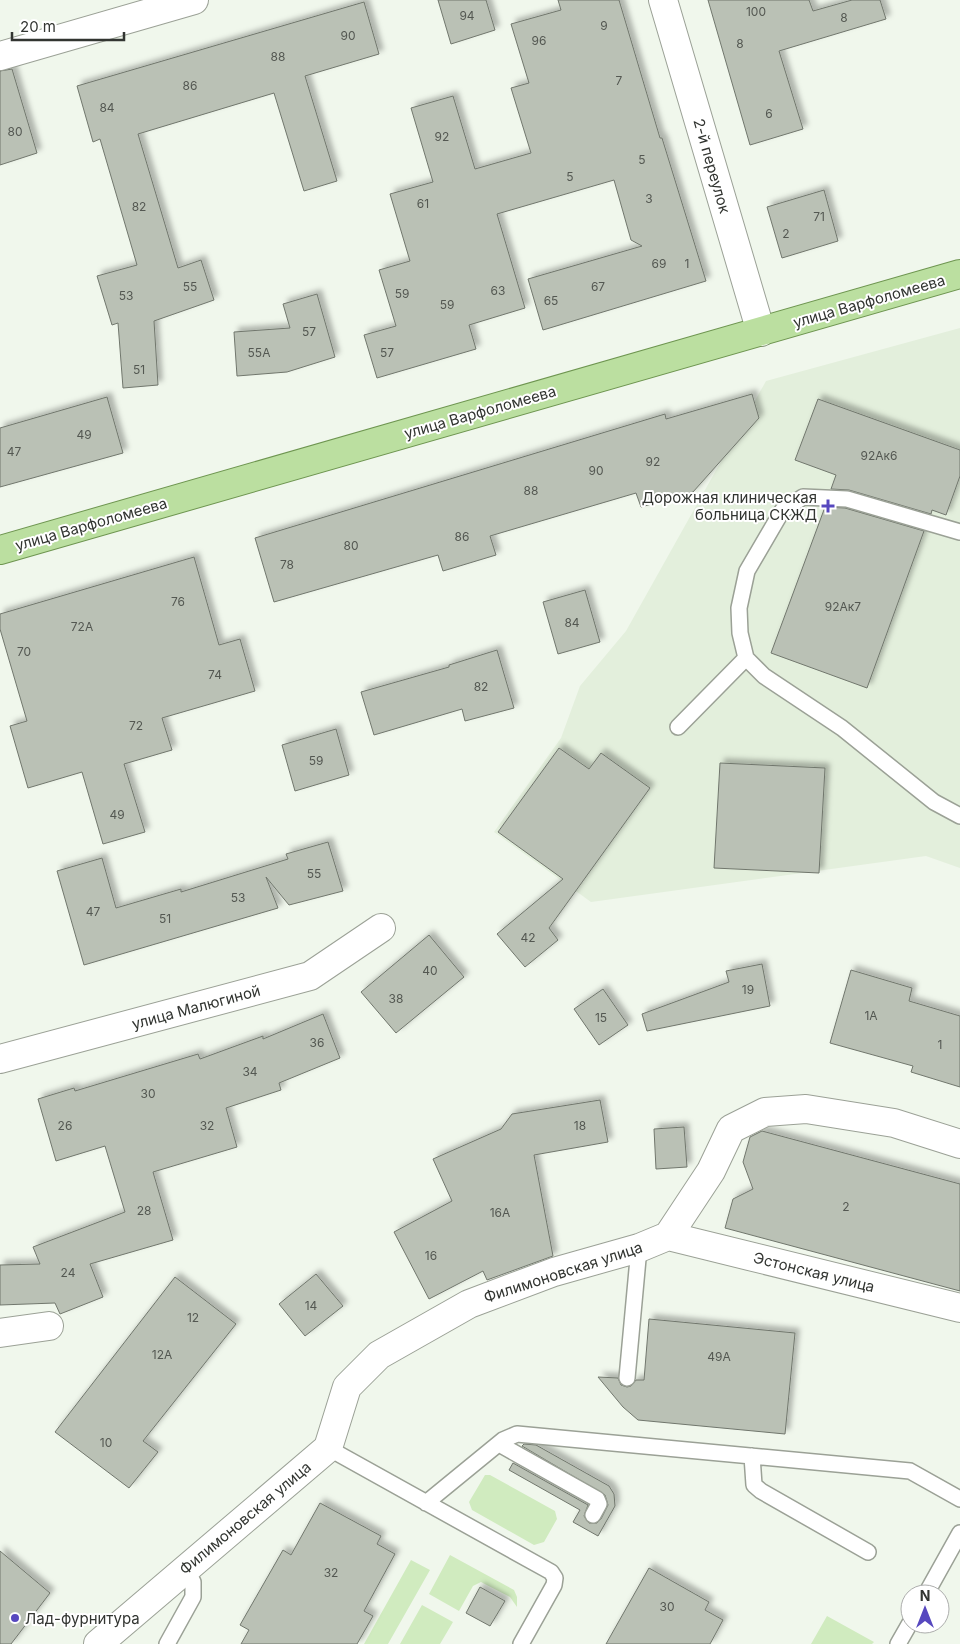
<svg xmlns="http://www.w3.org/2000/svg" width="960" height="1644" font-family="Inter,sans-serif">
  <style>
    .built { fill: #e3efdc }
    .green { fill: #d0ebbf }
    .building { fill: #bac1b5; stroke: #71776d; filter: url(#shadow) }
    .lines { fill: none; stroke-linecap: round; stroke-linejoin: round }
    .lane-casing { stroke: #9ba196; stroke-width: 18 }
    .street-casing { stroke: #9ba196; stroke-width: 30 }
    .primary-casing { stroke: #6e9550; stroke-width: 30 }
    .lane { stroke: #fff; stroke-width: 15 }
    .street { stroke: #fff; stroke-width: 28 }
    .primary { stroke: #bbdfa0; stroke-width: 28 }
    .poi-dot { fill: #5748bf; stroke: #fff; stroke-width: 2 }
    .labels { text-anchor: middle; dominant-baseline: central; stroke-width: 4; stroke-linejoin: round; paint-order: stroke }
    .number-label { font-size: 12px; fill: #545852 }
    .street-label { font-size: 15px; fill: #323531; stroke: #fff }
    .poi-label { font-size: 15px; fill: #323531; stroke: #fff; text-anchor: end }
  </style>
  <defs>
    <filter id="shadow"><feDropShadow dx="4.5" dy="-4.5" stdDeviation="2.5" flood-color="#0004"/></filter>
  </defs>
  <rect width="100%" height="100%" fill="#f0f7ec"/>
  <path class="built" d="M960,328v540l-34,-12 -335,46 -97,-70 67,-94 19,-52 46,-55 140,-250z"/>
  <path class="green" d="M485,1475h5l65,36 2,8 -13,23 -10,3 -62,-35 -3,-8z
    M450,1555l64,35 3,7v10l-7,-10 -29,-15 -8,4 -14,25 -30,-17z
    M411,1560l19,10 -42,74h-24z
    M422,1605l31,17 -13,22h-40z
    M827,1616l47,26 -2,2h-61z"/>
  <path class="building" d="M438,0h48l9,30 -44,14z
    M558,0h61l41,138h2l44,143 -163,49 -15,-51 114,-33 -11,-6 -17,-60 -117,34 28,94 -56,17 7,24 -99,29 -13,-43 32,-9 -17,-56 31,-9 -20,-67 43,-12 -22,-74 42,-12 22,73 56,-16 -20,-65 18,-5 -18,-59 50,-14z
    M708,0h101l4,11 39,-11h28l6,19 -107,32 24,78 -53,16z
    M364,2l15,52 -74,22 32,105 -33,10 -30,-98 -136,41 40,134 23,-8 13,40 -60,21 4,64 -35,3 -5,-65 -6,2 -15,-49 40,-11 -37,-126 -7,3 -16,-56z
    M12,69l25,84 -37,12v-94z
    M824,190l14,51 -56,17 -15,-51z
    M317,294l18,63 -48,15 -50,4 -3,-44 56,-4 -7,-24z
    M752,394l7,24 -66,74 -52,15 -5,-14 -146,43 6,19 -53,16 -5,-16 -164,47 -19,-64 410,-124 1,5z
    M107,397l16,56 -123,34v-59z
    M818,399l142,51v26l-14,39 -14,-5 -1,4 -82,-24 -18,-1 5,-14 -41,-15z
    M825,507l20,1 79,23 -57,157 -96,-35z
    M194,557l25,88 21,-6 15,52 -93,27 10,32 -48,14 21,68 -42,12 -21,-72 -54,16 -18,-62 17,-5 -27,-92v-15z
    M585,590l15,52 -42,12 -15,-52z
    M497,650l17,58 -49,13 -3,-12 -88,26 -13,-43 88,-25v-2z
    M336,729l13,46 -54,16 -13,-46z
    M559,748l30,21 12,-16 49,35 -101,140 9,12 -33,27 -28,-33 66,-55 -65,-47z
    M720,763l105,5 -6,105 -105,-5z
    M328,842l15,49 -54,14 -23,-28 12,31 -194,57 -27,-94 45,-13 14,50 65,-19v3l107,-33 -2,-5z
    M429,935l35,42 -68,56 -35,-41z
    M762,964l8,42 -123,25 -5,-17 87,-32 -3,-11z
    M851,970l61,18 -3,13 51,15v71l-49,-15 2,-6 -83,-23z
    M603,989l25,36 -29,20 -25,-36z
    M323,1014l17,44 -61,25 2,7 -55,18 11,39 -84,25 20,68 -83,24 13,33 -43,17 -5,-11 -55,2v-40l40,-1 -7,-17 92,-35 -20,-66 -49,15 -18,-62 36,-11 1,3 123,-37 2,5 63,-23v3z
    M600,1100l8,42 -74,13 19,101 -66,24 -4,-9 -54,28 -35,-67 58,-31 -19,-42 68,-30 11,-15z
    M684,1127l3,40 -31,2 -2,-40z
    M762,1131l198,53v107l-235,-63 8,-29 20,-10 -10,-27 7,-25z
    M316,1274l27,32 -38,30 -26,-32z
    M175,1277l61,47 -93,117 15,11 -29,36 -74,-56z
    M649,1319l146,14 -10,101 -147,-14 -15,-13 -25,-30 20,1 3,7 6,2 4,-1 5,-6h8z
    M524,1444l12,1 73,41 5,8 1,12 -17,30 -25,-14 7,-12 -71,-40 4,-7 75,42 -4,11 5,7h8l4,-4 7,-14 -3,-10 -83,-49z
    M320,1503l61,33 -4,8 18,10 -31,57 9,5 -16,28h-116l8,-14 -9,-5 43,-75 8,5z
    M0,1551l50,42 -39,51h-11z
    M649,1568l60,34 -4,8 18,10 -13,24h-104z
    M480,1587l25,14 -15,25 -24,-13z"/>
  <g class="lines">
    <defs>
      <path id="lane" d="M960,532l-113,-33 -44,-2 -21,14 -35,60 -8,37 1,25 6,25 18,18 78,52 92,74 26,14
        M678,727l68,-69
        M627,1378l12,-130
        M499,1444l98,55 2,5 -6,11
        M328,1448l223,124 4,6 -1,7 -33,59
        M752,1456l2,29 7,6 107,61
        M426,1503l77,-63 14,-6 393,37 50,28
        M926,1594l34,-61
        M167,1644l26,-47v-15l-8,-14
        M898,1644l12,-21"/>
      <path id="street" d="M663,0l98,332
        M0,56l194,-56
        M0,1059l310,-83 71,-48
        M668,1236l292,72
        M0,1333l49,-7
        M98,1644l230,-196 19,-61 32,-32 90,-51 85,-32 85,-24 29,-12 43,-65 20,-42 34,-17 41,-3 88,14 66,21"/>
      <path id="primary" d="M0,550l960,-276"/>
    </defs>
    <use href="#lane" class="lane-casing"/>
    <use href="#street" class="street-casing"/>
    <use href="#primary" class="primary-casing"/>
    <use href="#lane" class="lane"/>
    <use href="#street" class="street"/>
    <use href="#primary" class="primary"/>
  </g>
  <g class="poi-dot">
    <path d="M825.5 498.5h5v5h5v5h-5v5h-5v-5h-5v-5h5z"/>
    <circle cx="15" cy="1618" r="5"/>
  </g>
  <g class="labels">
    <g class="number-label">
      <text x="756" y="11">100</text>
      <text x="467" y="15">94</text>
      <text x="844" y="17">8</text>
      <text x="604" y="25">9</text>
      <text x="348" y="35">90</text>
      <text x="539" y="40">96</text>
      <text x="740" y="43">8</text>
      <text x="278" y="56">88</text>
      <text x="619" y="80">7</text>
      <text x="190" y="85">86</text>
      <text x="107" y="107">84</text>
      <text x="769" y="113">6</text>
      <text x="15" y="131">80</text>
      <text x="442" y="136">92</text>
      <text x="642" y="159">5</text>
      <text x="570" y="176">5</text>
      <text x="649" y="198">3</text>
      <text x="423" y="203">61</text>
      <text x="139" y="206">82</text>
      <text x="819" y="216">71</text>
      <text x="786" y="233">2</text>
      <text x="659" y="263">69</text>
      <text x="687" y="263">1</text>
      <text x="190" y="286">55</text>
      <text x="598" y="286">67</text>
      <text x="498" y="290">63</text>
      <text x="402" y="293">59</text>
      <text x="126" y="295">53</text>
      <text x="551" y="300">65</text>
      <text x="447" y="304">59</text>
      <text x="309" y="331">57</text>
      <text x="259" y="352">55А</text>
      <text x="387" y="352">57</text>
      <text x="139" y="369">51</text>
      <text x="84" y="434">49</text>
      <text x="14" y="451">47</text>
      <text x="879" y="455">92Ак6</text>
      <text x="653" y="461">92</text>
      <text x="596" y="470">90</text>
      <text x="531" y="490">88</text>
      <text x="462" y="536">86</text>
      <text x="351" y="545">80</text>
      <text x="287" y="564">78</text>
      <text x="178" y="601">76</text>
      <text x="843" y="606">92Ак7</text>
      <text x="572" y="622">84</text>
      <text x="82" y="626">72А</text>
      <text x="24" y="651">70</text>
      <text x="215" y="674">74</text>
      <text x="481" y="686">82</text>
      <text x="136" y="725">72</text>
      <text x="316" y="760">59</text>
      <text x="117" y="814">49</text>
      <text x="314" y="873">55</text>
      <text x="238" y="897">53</text>
      <text x="93" y="911">47</text>
      <text x="165" y="918">51</text>
      <text x="528" y="937">42</text>
      <text x="430" y="970">40</text>
      <text x="748" y="989">19</text>
      <text x="396" y="998">38</text>
      <text x="871" y="1015">1А</text>
      <text x="601" y="1017">15</text>
      <text x="317" y="1042">36</text>
      <text x="940" y="1044">1</text>
      <text x="250" y="1071">34</text>
      <text x="148" y="1093">30</text>
      <text x="65" y="1125">26</text>
      <text x="207" y="1125">32</text>
      <text x="580" y="1125">18</text>
      <text x="846" y="1206">2</text>
      <text x="144" y="1210">28</text>
      <text x="500" y="1212">16А</text>
      <text x="431" y="1255">16</text>
      <text x="68" y="1272">24</text>
      <text x="311" y="1305">14</text>
      <text x="193" y="1317">12</text>
      <text x="162" y="1354">12А</text>
      <text x="719" y="1356">49А</text>
      <text x="106" y="1442">10</text>
      <text x="331" y="1572">32</text>
      <text x="667" y="1606">30</text>
    </g>
    <g class="street-label">
      <text transform="translate(712 166) rotate(74)">2-й переулок</text>
      <text transform="translate(869 301) rotate(-16)">улица Варфоломеева</text>
      <text transform="translate(480 412) rotate(-16)">улица Варфоломеева</text>
      <text transform="translate(91 524) rotate(-16)">улица Варфоломеева</text>
      <text transform="translate(196 1007) rotate(-15)">улица Малюгиной</text>
      <text transform="translate(563 1272) rotate(-18)">Филимоновская улица</text>
      <text transform="translate(814 1272) rotate(14)">Эстонская улица</text>
      <text transform="translate(245 1518) rotate(-40)">Филимоновская улица</text>
    </g>
    <g class="poi-label">
      <text x="817" y="497">Дорожная клиническая<tspan x="817" dy="17">больница СКЖД</tspan></text>
      <text x="25" y="1618" text-anchor="start">Лад-фурнитура</text>
    </g>
  </g>
  <g transform="translate(925 1609)"><circle r="24" fill="#ffffff" stroke="#adaead"/>
  <path d="M0-4L9 19L0 12L-9 19Z" fill="#5748bf"/>
  <text y="-8" font-size="14" font-weight="bold" text-anchor="middle" fill="#323531">N</text>
  </g>
  <path d="M12 32v8h112v-8" fill="none" stroke="#323531" stroke-width="2.5"/>
  <text x="20" y="32" font-size="15" fill="#323531" stroke="#ffffff" stroke-width="4" paint-order="stroke">20 m</text>
</svg>
